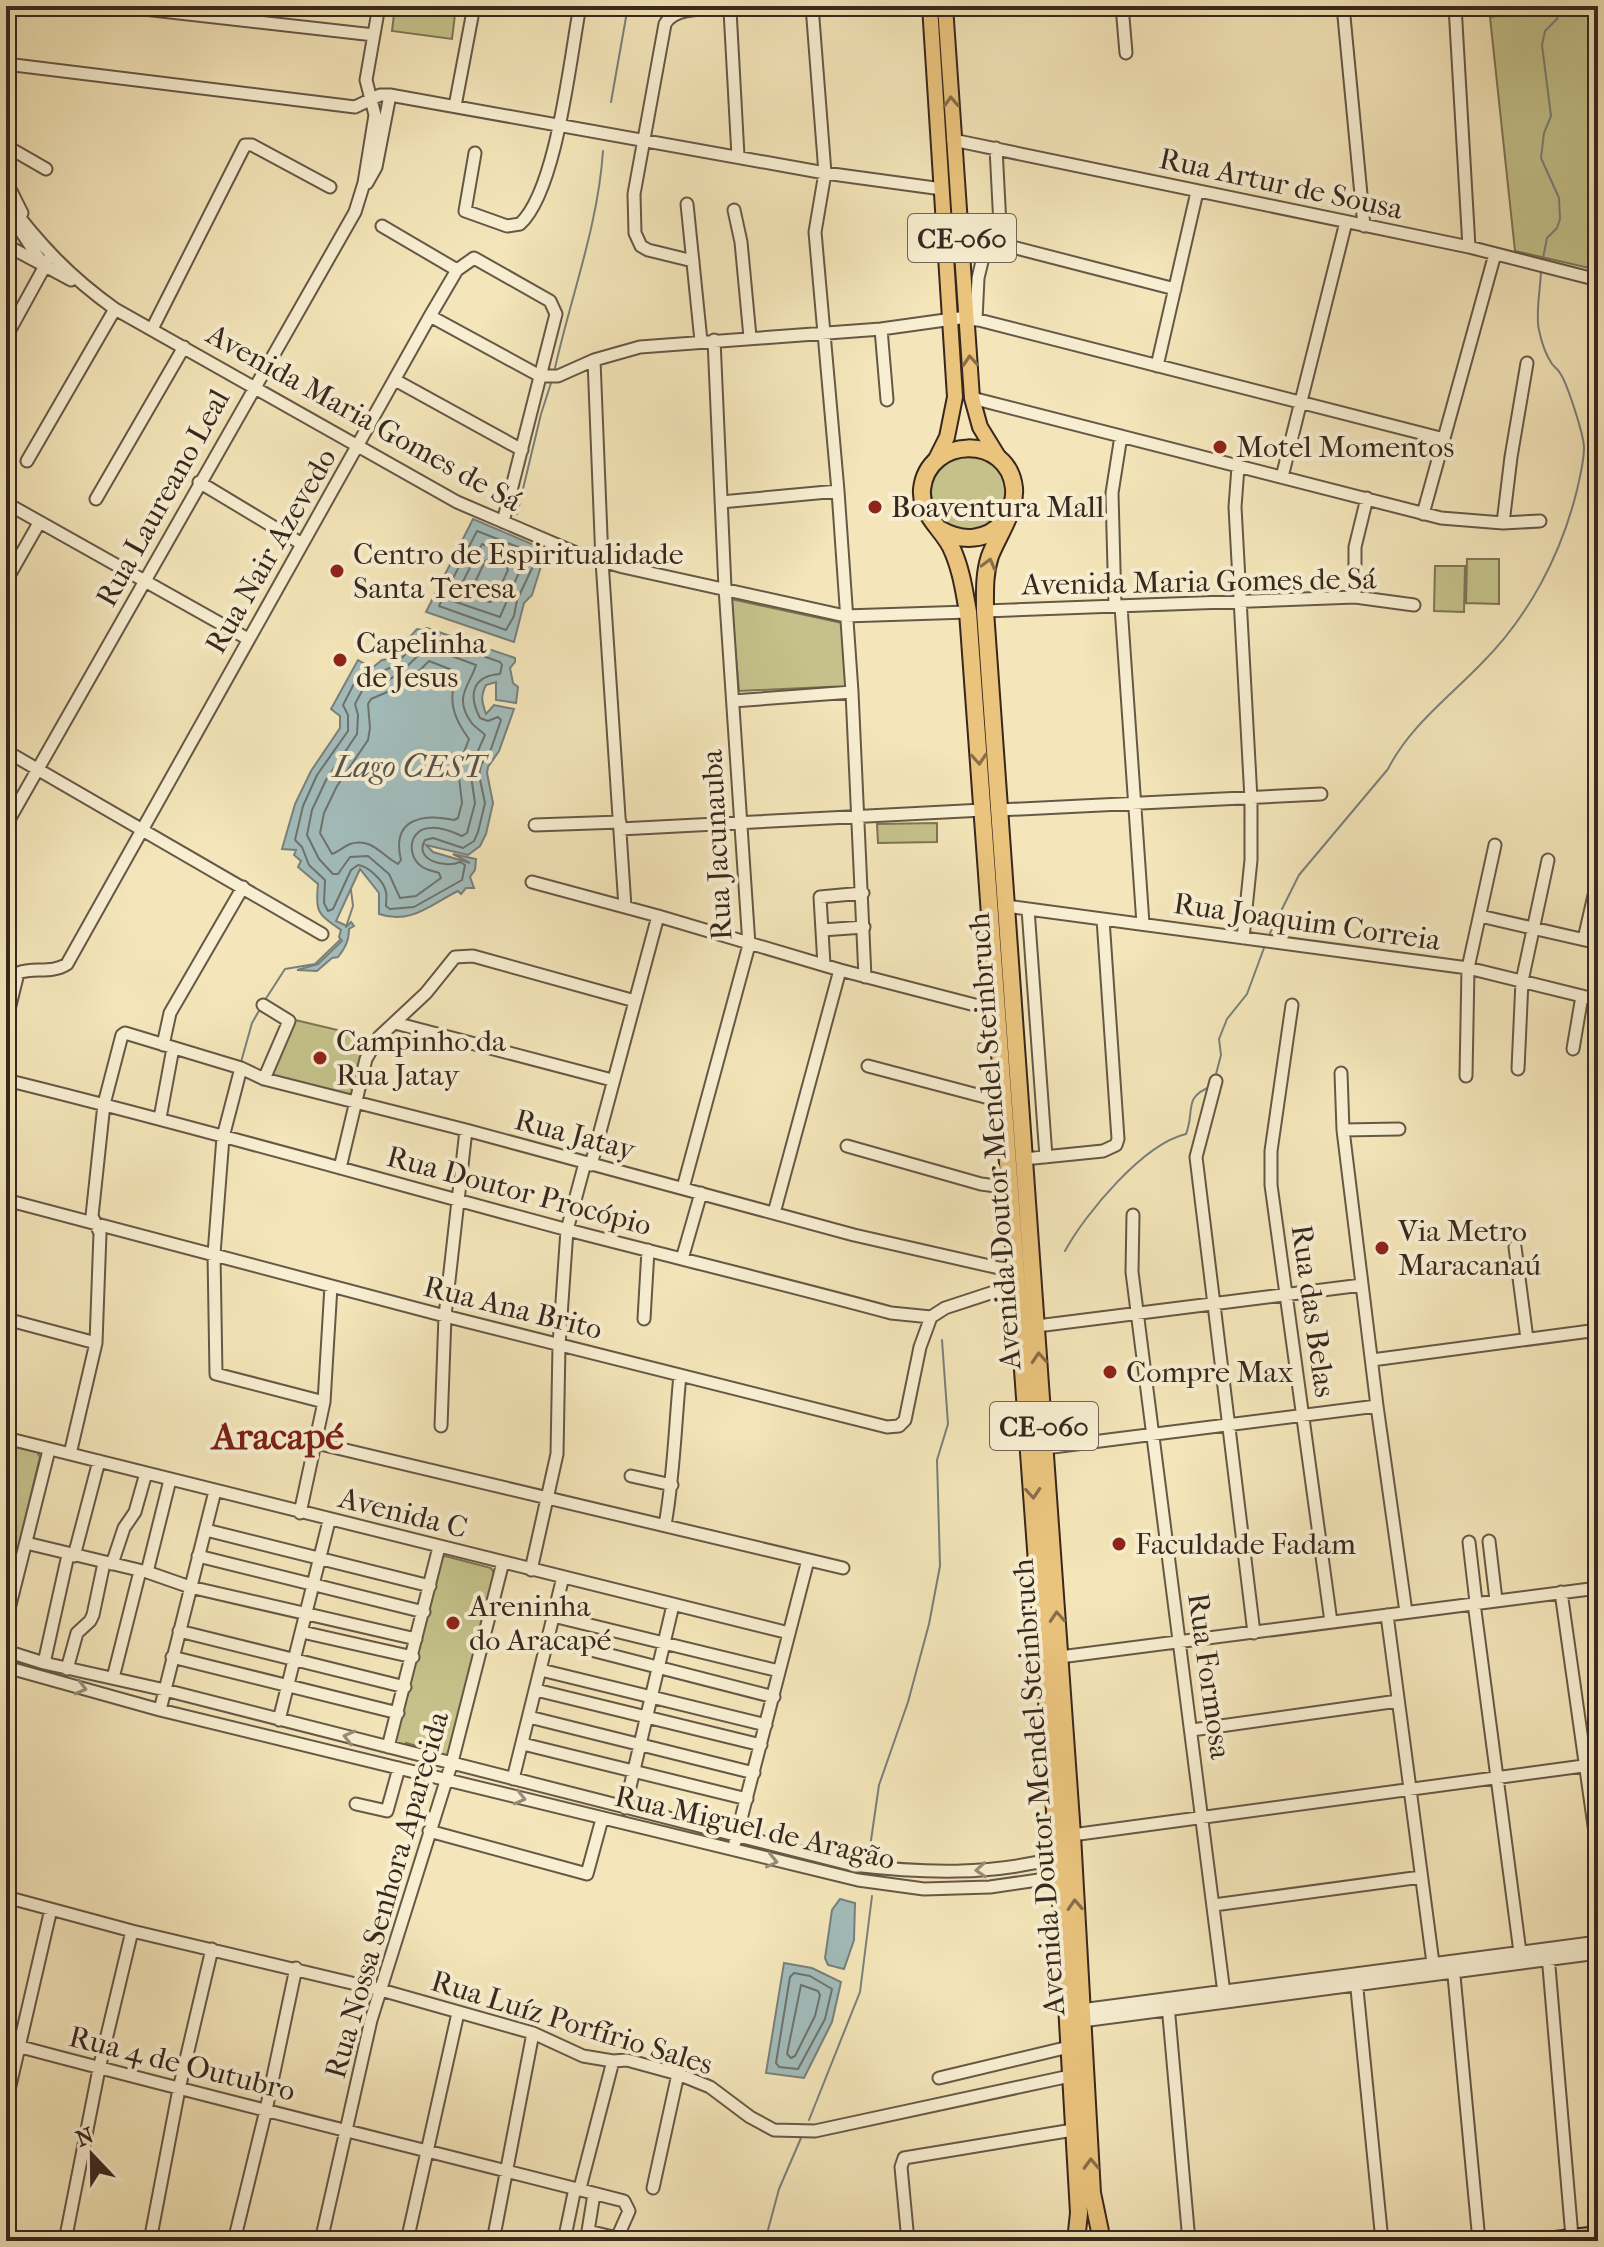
<svg xmlns="http://www.w3.org/2000/svg" width="1604" height="2247" font-family="'IM FELL French Canon',serif">
  <style>
    .green { fill: #c4c28a; stroke: #7e7454; stroke-width: 2 }
    .water { fill: #a2bcbb; stroke: #78807d; stroke-width: 2 }
    .lines { fill: none; stroke-linecap: round; stroke-linejoin: round }
    .shore { stroke: #6d726d; stroke-width: 2 }
    .stream { stroke: #78807d; stroke-width: 2 }
    .minor-casing { stroke: #675746; stroke-width: 15 }
    .major-casing { stroke: #38271f; stroke-width: 18 }
    .highway-casing { stroke: #38271f; stroke-width: 20 }
    .minor { stroke: #f8efd2; stroke-width: 11 }
    .major { stroke: #eac37d; stroke-width: 14 }
    .highway { stroke: #eac37d; stroke-width: 16 }
    .oneway { stroke: #886d49 }
    .oneway2 { stroke: #988b78 }
    .poi-dot { fill: #8f2418; stroke: #f8efd2; stroke-width: 3 }
    .labels { text-anchor: middle; dominant-baseline: central; stroke-width: 8; stroke-linejoin: round; paint-order: stroke }
    .shield { fill: #f8efd2; stroke: #726355; stroke-width: 2 }
    .shield-label { font-size: 28px; font-weight: bold; fill: #38271f }
    .street-label { font-size: 30px; fill: #38271f; stroke: #f8efd2 }
    .poi-label { font-size: 30px; fill: #38271f; stroke: #f8efd2; text-anchor: start }
    .water-label { font-size: 32px; font-style: italic; fill: #58544e; stroke: #f8efd2 }
    .district-label { font-size: 38px; font-weight: bold; fill: #7a1f14; stroke: #f8efd2 }
  </style>
  <rect width="100%" height="100%" fill="#f4e6ba"/>
  <filter id="stains"><feTurbulence type="fractalNoise" baseFrequency=".0025" numOctaves="4"/><feColorMatrix values="0 0 0 0 .2 0 0 0 0 .09 0 0 0 0 .02 0 0 0 .5 -.17"/></filter>
  <radialGradient id="worn" r=".72"><stop offset=".6" stop-color="#630" stop-opacity="0"/><stop offset="1" stop-color="#630" stop-opacity=".3"/></radialGradient>
  <path class="green" d="M395,6h61l-4,33 -60,-8z
    M1527,6h71v264l-83,-19 -25,-234 38,-5z
    M931 493a38 38 0 1 1 76 0a38 38 0 1 1-76 0Z
    M1467,559h32v45l-33,-1z
    M1435,566h30l-1,46 -30,-1z
    M731,599l111,24 5,63 -108,5z
    M937,823v19l-59,1 -1,-19z
    M291,1019l80,19 -17,63 -87,-24z
    M6,1445l31,7 3,5 -34,142z
    M445,1556l46,12 3,5 -45,181 -6,4 -7,-3v-4l-30,-8 -2,5 -7,-2 -4,-6 46,-181z"/>
  <path class="water" d="M473,519l61,26 9,15 -11,35 -8,8 -10,39 -88,-30z
    M427,628l88,30v4l-5,6 3,15 5,4 -2,16 -20,-3v-18l-10,3c-6,12 -4,17 0,29l8,-9 20,4 -15,42 -11,16 -1,6 6,30 -7,31 -6,12 -12,9 -42,-10 7,7 37,11 -17,-9 23,5 -1,11 -5,7 4,11h-8l-5,6 -3,-3c-27,13 -47,34 -79,23v-21l-19,-24 -24,52 11,5 4,-4 3,4 -5,3c0,12 -4,19 -11,28l-6,1 -15,13 -20,-1 21,-6 24,-23 -3,-4 2,-7c-23,-16 -26,-17 -23,-46l-20,-17 3,-6 -7,-6 2,-5 -14,-1 13,-45 16,-33 29,-43v-12l-9,-7 27,-49 14,8 10,-8 8,-1 27,-30 6,1z
    M840,1899l15,4 -1,37 -10,29 -16,-4 -3,-7 7,-48z
    M784,1963l28,5 29,14 -9,40 -28,56 -38,-5z"/>
  <g class="lines">
    <path class="shore" d="M477,531l51,20 7,11 -18,38 -3,16 -8,14 -67,-24z
      M482,544l41,19 -23,54 -47,-16z
      M490,559l16,7 2,4 -14,30 -4,2 -18,-6 -2,-3 15,-32z
      M428,637l72,25 2,3 -2,9c-28,2 -32,21 -20,44l8,3 10,-4 3,3 -10,29 -10,16 -2,10 6,28 -7,29 -4,9 -11,7 -30,-10 -8,2c-12,20 21,29 35,22l5,3 -3,15 -48,27 -24,2 -4,-3c0,-5 1,-10 0,-14 -2,-11 -18,-26 -28,-27l-7,5 -18,39 -5,2 -4,-8 1,-23 -16,-15 -7,-18 -7,-7 8,-34 14,-31 31,-44v-16l-5,-10 16,-31 4,-2 11,3 20,-9 26,-27z
      M427,647l49,18c-6,20 -23,32 -5,57 4,6 10,8 14,13l-15,34 5,34 -8,30 -5,3c-9,-4 -22,-9 -31,-8 -22,0 -25,27 -10,38 5,4 12,5 18,7l2,5 -25,18 -16,2 -11,-24 -21,-18 -18,1 -12,17h-5l-14,-15 -12,-24 5,-25 14,-30 31,-46 1,-19 -3,-11 9,-17 14,-2 21,-11z
      M429,661l28,11c-9,28 -5,44 12,67l-11,29 4,35 -4,15 -4,2c-32,-7 -63,-1 -53,40l-3,4c-16,-8 -26,-27 -48,-20 -7,3 -12,8 -18,10l-12,-21 4,-20 13,-27 31,-46 2,-12 -2,-24 3,-5 35,-15z
      M794,1973l16,3 22,13 -7,30 -27,50 -19,-2 -3,-4 14,-86z
      M801,1985l17,6 2,4 -5,21 -20,40 -4,2 -4,-4z"/>
    <path class="stream" d="M611,102l17,-96
      M1542,263l5,-25 10,-10 3,-9 -1,-21 -18,-40 3,-25 7,-17 -9,-71 3,-14 12,-12 2,-13
      M555,368c16,-72 43,-142 48,-217
      M517,514l24,-100 10,-31
      M346,927l7,-21 -2,-16
      M1270,933l29,-58 89,-106c21,-42 61,-72 93,-105 48,-48 80,-109 96,-174 3,-14 7,-28 7,-42 0,-13 -17,-65 -24,-75 -2,-4 -6,-6 -8,-9 -6,-9 -11,-24 -13,-34 -4,-15 2,-44 2,-61
      M265,1000l20,-31 30,-5 25,-24
      M241,1062l11,-39 8,-14
      M1215,1078l6,-23 -2,-16 8,-20 20,-25 17,-46
      M1065,1251c20,-37 78,-107 121,-117 9,-22 -3,-37 24,-47
      M869,1854l10,-69 29,-83 21,-78 11,-58 -3,-106 11,-36 -6,-84
      M809,2120l51,-128 12,-96
      M765,2241l14,-52 22,-51"/>
    <defs>
      <path id="minor" d="M117,6l257,29
        M812,6l13,167 -10,59 23,259 14,201 13,285
        M1122,6l4,47
        M1343,6l21,220
        M1455,6l14,241
        M730,10l8,146
        M945,10l56,-4
        M6,64l349,43 25,-12h10l435,78 117,16
        M455,106l19,-100
        M953,140l516,107 129,33
        M6,146l40,23
        M996,148l5,97
        M475,153l-10,58 42,15 13,-2c37,-34 50,-166 60,-218
        M6,181l16,32
        M367,183l9,-16 14,-72
        M6,200c34,45 63,76 109,109l342,193 119,51 47,14 222,49 123,-4
        M687,204l14,137
        M734,210l7,32 9,95
        M14,221l28,42
        M382,226l75,44
        M962,234l213,55
        M6,245l65,35
        M693,261l-45,-11 -7,-4 -6,-13 -1,-39 31,-170c12,-22 57,-12 78,-18
        M430,316l110,60h18l36,-16 46,-13 241,-18 86,-12 477,122
        M976,320l2,-42 9,-37
        M152,329l93,-184h7l78,42
        M881,329l6,71
        M6,337l45,-82
        M594,360l8,201 23,346
        M1157,366l40,-174
        M395,380l127,70
        M972,398l469,120 62,5 37,-2
        M27,461l88,-152
        M1238,467l-3,40 16,292v61l-8,78
        M1282,477l64,-255
        M199,482l103,62
        M96,499l88,-152
        M721,502l117,-11
        M6,503l242,136
        M1423,514l72,-260
        M1503,523l8,-66 16,-94
        M6,581l33,-58
        M1355,597v-50l12,-49
        M1115,606l-3,-113 9,-57
        M1121,606l22,318
        M985,611l370,-14 59,8
        M733,701l119,-9
        M6,751l316,183
        M999,810l322,-16
        M6,825l349,-613 9,-29 11,-68 -9,-35 13,-74
        M535,825l85,-3
        M620,829l363,-19
        M532,882l126,34 182,54 158,41
        M1006,906l462,62 130,32
        M1028,909l18,248
        M1480,916l118,27
        M822,930l42,-3
        M1584,939l14,-61
        M824,965l-4,-68 43,-4
        M263,1005l26,16 -25,58
        M1292,1005l-21,146v34l60,437
        M6,1022l12,-49c15,-6 34,1 49,-9l363,-648 27,-46 17,-12 76,43 6,13 -53,208
        M395,1023l217,57
        M163,1045l7,-32 73,-126
        M1573,1049l9,-53
        M868,1066l136,36
        M241,1068l-18,69 -9,117 2,120 108,28
        M1518,1069l4,-88 26,-121
        M1341,1073l2,57 34,276 29,206
        M1466,1076l2,-108 27,-123
        M6,1080c188,46 375,100 562,150 108,28 216,54 323,83l40,4 14,-9 73,-24
        M1216,1081l-20,76 58,476
        M160,1118l13,-70
        M1343,1130l56,-1
        M847,1146l134,38 30,4
        M1024,1159l79,-8 13,-6 2,-6 -15,-220
        M591,1165l67,-249
        M340,1168l26,-109 13,-22 47,-44 29,-36 18,-1 162,45
        M683,1188l66,-243 -24,-357 -11,-248
        M6,1200l439,116 442,111 12,-1 6,-6 15,-73 11,-30
        M774,1213l66,-243
        M1133,1215l-1,57 93,729
        M1515,1247l12,92
        M682,1259l19,-66
        M6,1319l90,24
        M644,1319l4,-69
        M1037,1326l325,-41
        M1372,1360l226,-30
        M441,1426l4,-110 21,-186
        M6,1438l783,195
        M316,1443l527,125
        M1045,1448l332,-42
        M70,1454l26,-111 4,-110 -8,-17 12,-112 18,-69 3,-2 116,35 23,11 202,51 388,105 145,33 18,1
        M631,1476l41,9
        M300,1513l24,-111 7,-116
        M665,1525c9,-49 10,-100 15,-150
        M206,1530l224,56
        M1489,1541l7,59
        M1469,1542l7,60
        M26,1543l121,29 43,15 226,52
        M74,1556l25,-95
        M198,1556l226,56
        M112,1564l12,-36 11,-16 11,-39
        M531,1570l26,-116 2,-109 8,-115 18,-67
        M147,1572l23,-92
        M1561,1592l37,262
        M1474,1603l46,349
        M1387,1615l46,348
        M553,1616l226,55
        M6,1621l43,-171
        M179,1631l226,56
        M302,1632l111,25
        M548,1639l226,58
        M6,1651l38,12 121,27 688,175c68,8 139,11 205,-8
        M172,1657l226,56
        M1060,1657l538,-69
        M44,1663l24,-108
        M6,1667l154,43 698,170 66,9 66,-2 69,-10
        M67,1669l10,-36 13,-12 3,-6 11,-52
        M541,1670l225,55
        M113,1678l27,-107
        M536,1690l225,55
        M160,1710l55,-219
        M529,1717l225,56
        M279,1720l50,-199
        M1192,1730l206,-29
        M523,1744l224,55
        M388,1747l51,-200
        M513,1779l50,-202
        M356,1804l31,7 12,-43
        M625,1808l48,-203
        M429,1831l158,43 15,-55
        M1072,1835l526,-71
        M735,1842l73,-282
        M6,1897l126,34 249,59 152,43 50,23 30,5 14,-1 51,14 32,13 40,30 24,13 41,1 255,-55
        M1214,1905l207,-28
        M1548,1955l24,282
        M1453,1965l26,276
        M1356,1979l26,262
        M1168,2005l21,236
        M1081,2010l517,-68
        M1082,2021l516,-68
        M6,2043c205,55 412,105 618,158l5,10 -12,27 -29,-7 6,-37
        M939,2078l130,-31
        M6,2103l45,-194
        M653,2188l25,-114
        M65,2241l34,-172 33,-138
        M150,2241l29,-152 33,-140
        M234,2241l32,-131 30,-142
        M321,2241l50,-221 81,-258 51,-200
        M407,2241l51,-228
        M493,2241l40,-208
        M564,2241l10,-48 6,-5 33,-127
        M908,2241l-7,-74 3,-9 169,-28"/>
      <path id="major" d="M930,6l25,391 -8,40 -13,26
        M945,6l27,392 8,29 19,31
        M1538,2241l60,-7"/>
      <path id="highway" d="M941,530c21,12 46,11 62,-8
        M1076,2241l3,-28 -20,-347 -91,-1254c-4,-22 -7,-44 -17,-65 -10,-20 -31,-32 -29,-58 6,-53 86,-55 92,-1 2,23 -16,47 -24,68 -6,18 -5,36 -5,55l87,1224 20,358 10,48"/>
    </defs>
    <use href="#minor" class="minor-casing"/>
    <use href="#major" class="major-casing"/>
    <use href="#highway" class="highway-casing"/>
    <use href="#minor" class="minor"/>
    <use href="#major" class="major"/>
    <use href="#highway" class="highway"/>
  </g>
  <defs><path id="oneway-chevron" d="M-2-3.5L2.5 0L-2 3.5" fill="none" stroke-width="1.6" stroke-linecap="round" stroke-linejoin="round" transform="scale(2)"/></defs>
  <g class="oneway">
    <use href="#oneway-chevron" transform="translate(951 102) rotate(-93)"/>
    <use href="#oneway-chevron" transform="translate(970 361) rotate(-94)"/>
    <use href="#oneway-chevron" transform="translate(989 564) rotate(-75)"/>
    <use href="#oneway-chevron" transform="translate(979 759) rotate(86)"/>
    <use href="#oneway-chevron" transform="translate(1039 1358) rotate(-94)"/>
    <use href="#oneway-chevron" transform="translate(1033 1493) rotate(86)"/>
    <use href="#oneway-chevron" transform="translate(1057 1617) rotate(-94)"/>
    <use href="#oneway-chevron" transform="translate(1075 1905) rotate(-93)"/>
    <use href="#oneway-chevron" transform="translate(1091 2164) rotate(-92)"/>
  </g>
  <g class="oneway2">
    <use href="#oneway-chevron" transform="translate(81 1688) rotate(15)"/>
    <use href="#oneway-chevron" transform="translate(349 1737) rotate(-166)"/>
    <use href="#oneway-chevron" transform="translate(520 1798) rotate(14)"/>
    <use href="#oneway-chevron" transform="translate(772 1861) rotate(13)"/>
    <use href="#oneway-chevron" transform="translate(981 1870) rotate(176)"/>
  </g>
  <g class="poi-dot">
    <circle cx="1220" cy="447" r="8"/>
    <circle cx="875" cy="507" r="8"/>
    <circle cx="337" cy="571" r="8"/>
    <circle cx="340" cy="660" r="8"/>
    <circle cx="320" cy="1058" r="8"/>
    <circle cx="1382" cy="1248" r="8"/>
    <circle cx="1110" cy="1372" r="8"/>
    <circle cx="1119" cy="1544" r="8"/>
    <circle cx="453" cy="1623" r="8"/>
  </g>
  <g class="labels">
    <g class="shield">
      <rect x="908" y="214" width="108" height="48" rx="6"/>
      <rect x="990" y="1402" width="108" height="48" rx="6"/>
    </g>
    <g class="shield-label">
      <text x="962" y="238">CE-060</text>
      <text x="1044" y="1426">CE-060</text>
    </g>
    <g class="street-label">
      <text transform="translate(1281 184) rotate(12)">Rua Artur de Sousa</text>
      <text transform="translate(364 418) rotate(29)">Avenida Maria Gomes de Sá</text>
      <text transform="translate(163 498) rotate(-61)">Rua Laureano Leal</text>
      <text transform="translate(271 551) rotate(-60)">Rua Nair Azevedo</text>
      <text transform="translate(1199 582) rotate(-1)">Avenida Maria Gomes de Sá</text>
      <text transform="translate(717 845) rotate(-93)">Rua Jacunauba</text>
      <text transform="translate(1307 922) rotate(8)">Rua Joaquim Correia</text>
      <text transform="translate(575 1135) rotate(15)">Rua Jatay</text>
      <text transform="translate(995 1141) rotate(-94)">Avenida Doutor Mendel Steinbruch</text>
      <text transform="translate(519 1191) rotate(15)">Rua Doutor Procópio</text>
      <text transform="translate(513 1308) rotate(14)">Rua Ana Brito</text>
      <text transform="translate(1313 1311) rotate(82)">Rua das Belas</text>
      <text transform="translate(403 1513) rotate(14)">Avenida C</text>
      <text transform="translate(1209 1676) rotate(82)">Rua Formosa</text>
      <text transform="translate(1039 1787) rotate(-94)">Avenida Doutor Mendel Steinbruch</text>
      <text transform="translate(755 1828) rotate(13)">Rua Miguel de Aragão</text>
      <text transform="translate(387 1895) rotate(-74)">Rua Nossa Senhora Aparecida</text>
      <text transform="translate(572 2023) rotate(17)">Rua Luíz Porfírio Sales</text>
      <text transform="translate(182 2064) rotate(14)">Rua 4 de Outubro</text>
    </g>
    <g class="poi-label">
      <text x="1236" y="447">Motel Momentos</text>
      <text x="891" y="507">Boaventura Mall</text>
      <text x="353" y="554">Centro de Espiritualidade<tspan x="353" dy="34">Santa Teresa</tspan></text>
      <text x="356" y="643">Capelinha<tspan x="356" dy="34">de Jesus</tspan></text>
      <text x="336" y="1041">Campinho da<tspan x="336" dy="34">Rua Jatay</tspan></text>
      <text x="1398" y="1231">Via Metro<tspan x="1398" dy="34">Maracanaú</tspan></text>
      <text x="1126" y="1372">Compre Max</text>
      <text x="1135" y="1544">Faculdade Fadam</text>
      <text x="469" y="1606">Areninha<tspan x="469" dy="34">do Aracapé</tspan></text>
    </g>
    <g class="water-label">
      <text x="409" y="766">Lago CEST</text>
    </g>
    <g class="district-label">
      <text x="278" y="1436">Aracapé</text>
    </g>
  </g>
  <rect width="1604" height="2247" fill="none" stroke="#f4e6ba" stroke-width="32"/>
  <rect x="8" y="8" width="1588" height="2231" fill="none" stroke="#38271f" stroke-width="4"/>
  <rect x="16" y="16" width="1572" height="2215" fill="none" stroke="#38271f" stroke-width="2"/>
  <g transform="translate(92 2155) rotate(338)" stroke="#f8efd2" stroke-width="6" paint-order="stroke">
  <path d="M0-6L14 30L0 20L-14 30Z" fill="#38271f"/>
  <text y="-12" font-size="22" font-weight="bold" text-anchor="middle" fill="#38271f">N</text>
  </g>
  <rect width="100%" height="100%" filter="url(#stains)"/>
  <rect width="100%" height="100%" fill="url(#worn)"/>
</svg>
